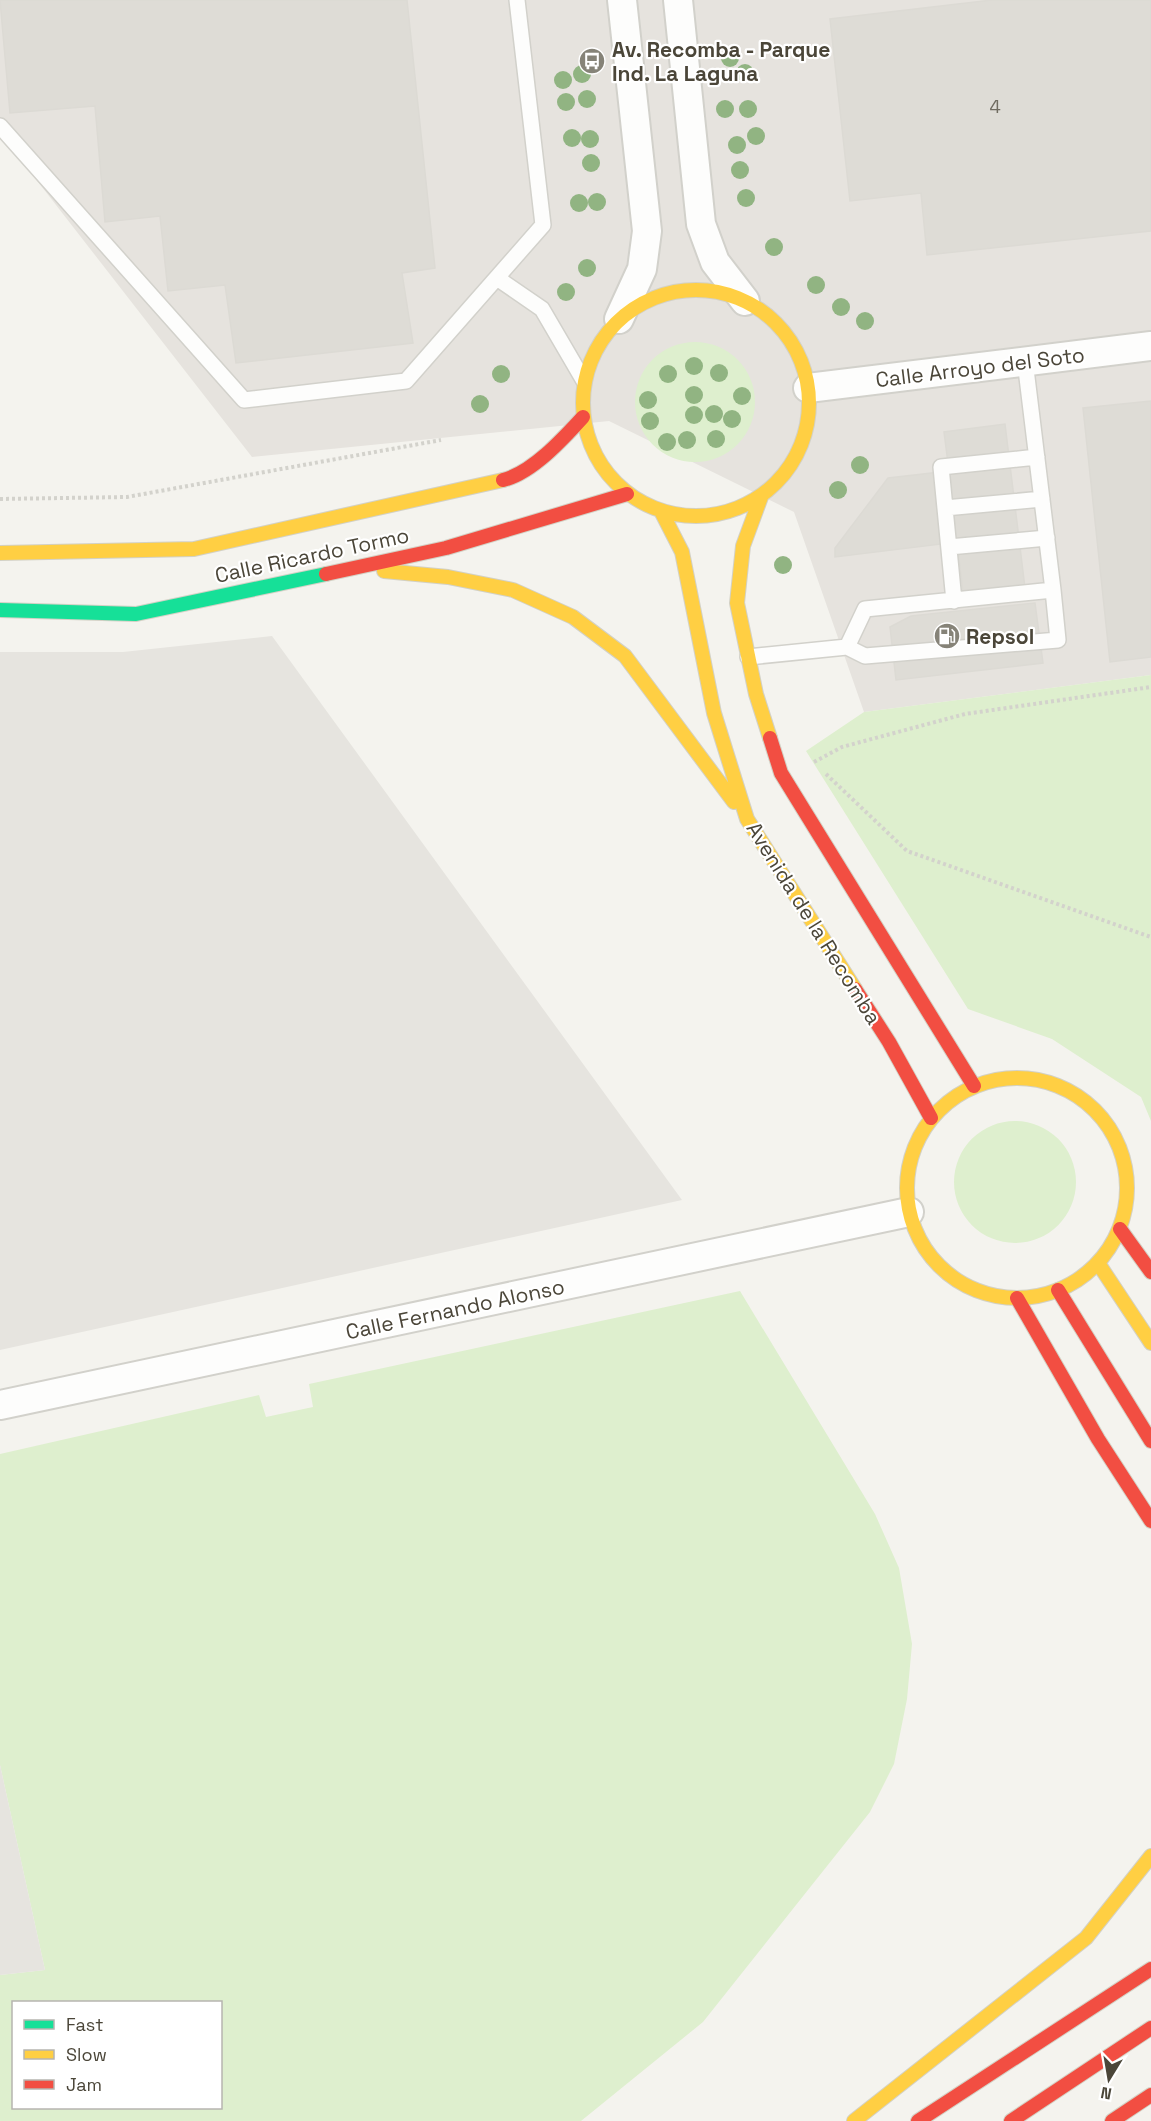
<svg xmlns="http://www.w3.org/2000/svg" width="1151" height="2121" font-family="'Space Grotesk',sans-serif">
  <style>
    .industrial { fill: #e6e3de }
    .green { fill: #deefce; fill-rule: evenodd }
    .parking { fill: #e6e4df }
    .building { fill: #dedcd6; stroke: #dcdad4; stroke-width: 1.5 }
    .lines { fill: none; stroke-linecap: round; stroke-linejoin: round }
    .lane-casing { stroke: #d2d1cb; stroke-width: 18 }
    .street-casing { stroke: #d2d1cb; stroke-width: 32 }
    .fast-casing { stroke: #d3d1c5; stroke-width: 16 }
    .slow-casing { stroke: #d3d1c5; stroke-width: 16 }
    .jam-casing { stroke: #d3d1c5; stroke-width: 16 }
    .path { stroke: #d3d2cc; stroke-width: 4; stroke-dasharray: 3 3; stroke-linecap: butt }
    .lane { stroke: #fdfdfc; stroke-width: 15 }
    .street { stroke: #fdfdfc; stroke-width: 28 }
    .fast { stroke: #16e098; stroke-width: 14 }
    .slow { stroke: #ffcf43; stroke-width: 14 }
    .jam { stroke: #f24e42; stroke-width: 14 }
    .tree { fill: #91b482 }
    .labels { text-anchor: middle; dominant-baseline: central; stroke-width: 4.5; stroke-linejoin: round; paint-order: stroke }
    .number-label { font-size: 18px; fill: #706c61 }
    .poi-label { font-size: 21px; font-weight: bold; fill: #4b4639; stroke: #fff; text-anchor: start }
    .street-label { font-size: 21px; fill: #4b4639; stroke: #fff }
  </style>
  <rect width="100%" height="100%" fill="#f4f3ee"/>
  <path class="industrial" d="M0,0h1151v675l-287,37 -70,-200 -185,-91 -357,36 -252,-324z"/>
  <path class="green" d="M635 402a60 60 0 1 1 120 0a60 60 0 1 1-120 0Z
    M1151,675v446l-10,-24 -89,-58 -84,-30 -162,-258 58,-39z
    M954 1182a61 61 0 1 1 122 0a61 61 0 1 1-122 0Z
    M740,1291l135,223 24,54 13,76 -5,55 -13,65 -24,48 -167,210 -122,99h-581v-146l45,-5 -45,-205v-311l259,-59 7,22 47,-10 -4,-23zM14,2002h206v106h-206z"/>
  <path class="parking" d="M272,636l410,564 -682,150v-698h123z
    M0,1765l45,205 -45,5z"/>
  <path class="building" d="M0,0h407l28,268 -33,5 11,70 -177,20 -11,-78 -57,6 -8,-75 -55,6 -10,-116 -85,7z
    M992,0h159v231l-224,24 -6,-62 -71,8 -20,-182z
    M1151,401v256l-41,5 -27,-254z
    M1005,424l20,164 -62,4 -6,-50 -122,15v-9l53,-70 61,-7 -5,-39z
    M1035,603l8,60 -147,17 -6,-53 21,-11z"/>
  <g class="lines">
    <defs>
      <path id="lane" d="M0,126l244,274 162,-19 137,-156 -26,-225
        M497,278l45,31 42,72
        M945,508l97,-9
        M949,547l98,-9
        M954,601l-13,-134 96,-10
        M847,647l18,9 193,-16 -5,-50
        M748,657l99,-10 18,-38 188,-19 -28,-229"/>
      <path id="street" d="M678,0l23,224 14,38 30,39
        M619,319l23,-50 5,-38 -25,-231
        M808,388l343,-42
        M0,1405l909,-193"/>
      <path id="fast" d="M0,610l136,4 190,-40"/>
      <path id="slow" d="M583 403a113 113 0 1 1 226 0a113 113 0 1 1-226 0Z
        M761,497l-18,49 -6,57 19,91 14,44
        M661,511l21,41 32,161 33,106 108,170
        M0,553l194,-4 309,-69
        M384,571l64,6 65,13 60,27 52,39 109,146
        M907 1188a110 110 0 1 1 220 0a110 110 0 1 1-220 0Z
        M1098,1263l53,80
        M854,2121l232,-183 65,-82"/>
      <path id="jam" d="M503,480c29,-7 60,-41 80,-63
        M326,574l120,-26 181,-54
        M770,738l11,35 193,313
        M855,989l34,53 42,76
        M1120,1229l31,43
        M1058,1290l93,151
        M1017,1298l81,141 53,82
        M918,2121l233,-152
        M1011,2121l140,-93
        M1112,2121l39,-26"/>
    </defs>
    <use href="#lane" class="lane-casing"/>
    <use href="#street" class="street-casing"/>
    <use href="#fast" class="fast-casing"/>
    <use href="#slow" class="slow-casing"/>
    <use href="#jam" class="jam-casing"/>
    <path class="path" d="M0,499l127,-2 314,-57
      M814,762l28,-15 123,-33 186,-27
      M826,774l81,77 244,86"/>
    <use href="#lane" class="lane"/>
    <use href="#street" class="street"/>
    <use href="#fast" class="fast"/>
    <use href="#slow" class="slow"/>
    <use href="#jam" class="jam"/>
  </g>
  <g class="tree">
    <circle cx="730" cy="58" r="9"/>
    <circle cx="745" cy="73" r="9"/>
    <circle cx="582" cy="74" r="9"/>
    <circle cx="563" cy="80" r="9"/>
    <circle cx="587" cy="99" r="9"/>
    <circle cx="566" cy="102" r="9"/>
    <circle cx="725" cy="109" r="9"/>
    <circle cx="748" cy="109" r="9"/>
    <circle cx="756" cy="136" r="9"/>
    <circle cx="572" cy="138" r="9"/>
    <circle cx="590" cy="139" r="9"/>
    <circle cx="737" cy="145" r="9"/>
    <circle cx="591" cy="163" r="9"/>
    <circle cx="740" cy="170" r="9"/>
    <circle cx="746" cy="198" r="9"/>
    <circle cx="597" cy="202" r="9"/>
    <circle cx="579" cy="203" r="9"/>
    <circle cx="774" cy="247" r="9"/>
    <circle cx="587" cy="268" r="9"/>
    <circle cx="816" cy="285" r="9"/>
    <circle cx="566" cy="292" r="9"/>
    <circle cx="841" cy="307" r="9"/>
    <circle cx="865" cy="321" r="9"/>
    <circle cx="694" cy="366" r="9"/>
    <circle cx="719" cy="373" r="9"/>
    <circle cx="501" cy="374" r="9"/>
    <circle cx="668" cy="374" r="9"/>
    <circle cx="694" cy="395" r="9"/>
    <circle cx="742" cy="396" r="9"/>
    <circle cx="648" cy="400" r="9"/>
    <circle cx="480" cy="404" r="9"/>
    <circle cx="714" cy="414" r="9"/>
    <circle cx="694" cy="415" r="9"/>
    <circle cx="732" cy="419" r="9"/>
    <circle cx="650" cy="421" r="9"/>
    <circle cx="716" cy="439" r="9"/>
    <circle cx="687" cy="440" r="9"/>
    <circle cx="667" cy="442" r="9"/>
    <circle cx="860" cy="465" r="9"/>
    <circle cx="838" cy="490" r="9"/>
    <circle cx="783" cy="565" r="9"/>
  </g>
  <defs>
    <symbol id="bus-disc" viewBox="-11 -11 22 22"><circle r="9.5" fill="#868378" stroke="#fff"/><path d="M-5-6H5V4H4V6H2V4H-2V6H-4V4H-5ZM-3.5-4V0h7V-4ZM-3.5 1.2v1.5H-2V1.2ZM2 1.2v1.5H3.5V1.2Z" fill="#fff"/></symbol>
    <symbol id="fuel-disc" viewBox="-11 -11 22 22"><circle r="9.5" fill="#868378" stroke="#fff"/><path d="M-5.5-6h7V0h2V4h1.3V-2.5L3-4.5l.8-.8L6-3V5H2.5V1h-1V6h-7ZM-4.2-4.7v3.2H.2V-4.7Z" fill="#fff"/></symbol>
  </defs>
  <g fill-rule="evenodd">
    <use href="#bus-disc" x="577" y="46" width="30" height="30"/>
    <use href="#fuel-disc" x="932" y="621" width="30" height="30"/>
  </g>
  <g class="labels">
    <g class="number-label">
      <text x="995" y="106">4</text>
    </g>
    <g class="poi-label">
      <text x="612" y="49">Av. Recomba - Parque<tspan x="612" dy="24">Ind. La Laguna</tspan></text>
      <text x="966" y="636">Repsol</text>
    </g>
    <g class="street-label">
      <text transform="translate(980 367) rotate(-7)">Calle Arroyo del Soto</text>
      <text transform="translate(312 555) rotate(-12)">Calle Ricardo Tormo</text>
      <text transform="translate(814 923) rotate(58)">Avenida de la Recomba</text>
      <text transform="translate(455 1309) rotate(-12)">Calle Fernando Alonso</text>
    </g>
  </g>
  <rect x="12" y="2001" width="210" height="108" fill="#ffffff" stroke="#b7b5b0" stroke-width="1.5"/>
  <rect x="24" y="2020" width="30" height="9" fill="#16e098" stroke="#b7b5b0" stroke-width="1.5"/>
  <text x="66" y="2031" font-size="18" fill="#4b4639">Fast</text>
  <rect x="24" y="2050" width="30" height="9" fill="#ffcf43" stroke="#b7b5b0" stroke-width="1.5"/>
  <text x="66" y="2061" font-size="18" fill="#4b4639">Slow</text>
  <rect x="24" y="2080" width="30" height="9" fill="#f24e42" stroke="#b7b5b0" stroke-width="1.5"/>
  <text x="66" y="2091" font-size="18" fill="#4b4639">Jam</text>
  <g transform="translate(1109 2079) rotate(191)" stroke="#ffffff" stroke-width="4.5" paint-order="stroke">
  <path d="M0-4.5L10 22L0 15L-10 22Z" fill="#4b4639"/>
  <text y="-9" font-size="16" font-weight="bold" text-anchor="middle" fill="#4b4639">N</text>
  </g>
</svg>
